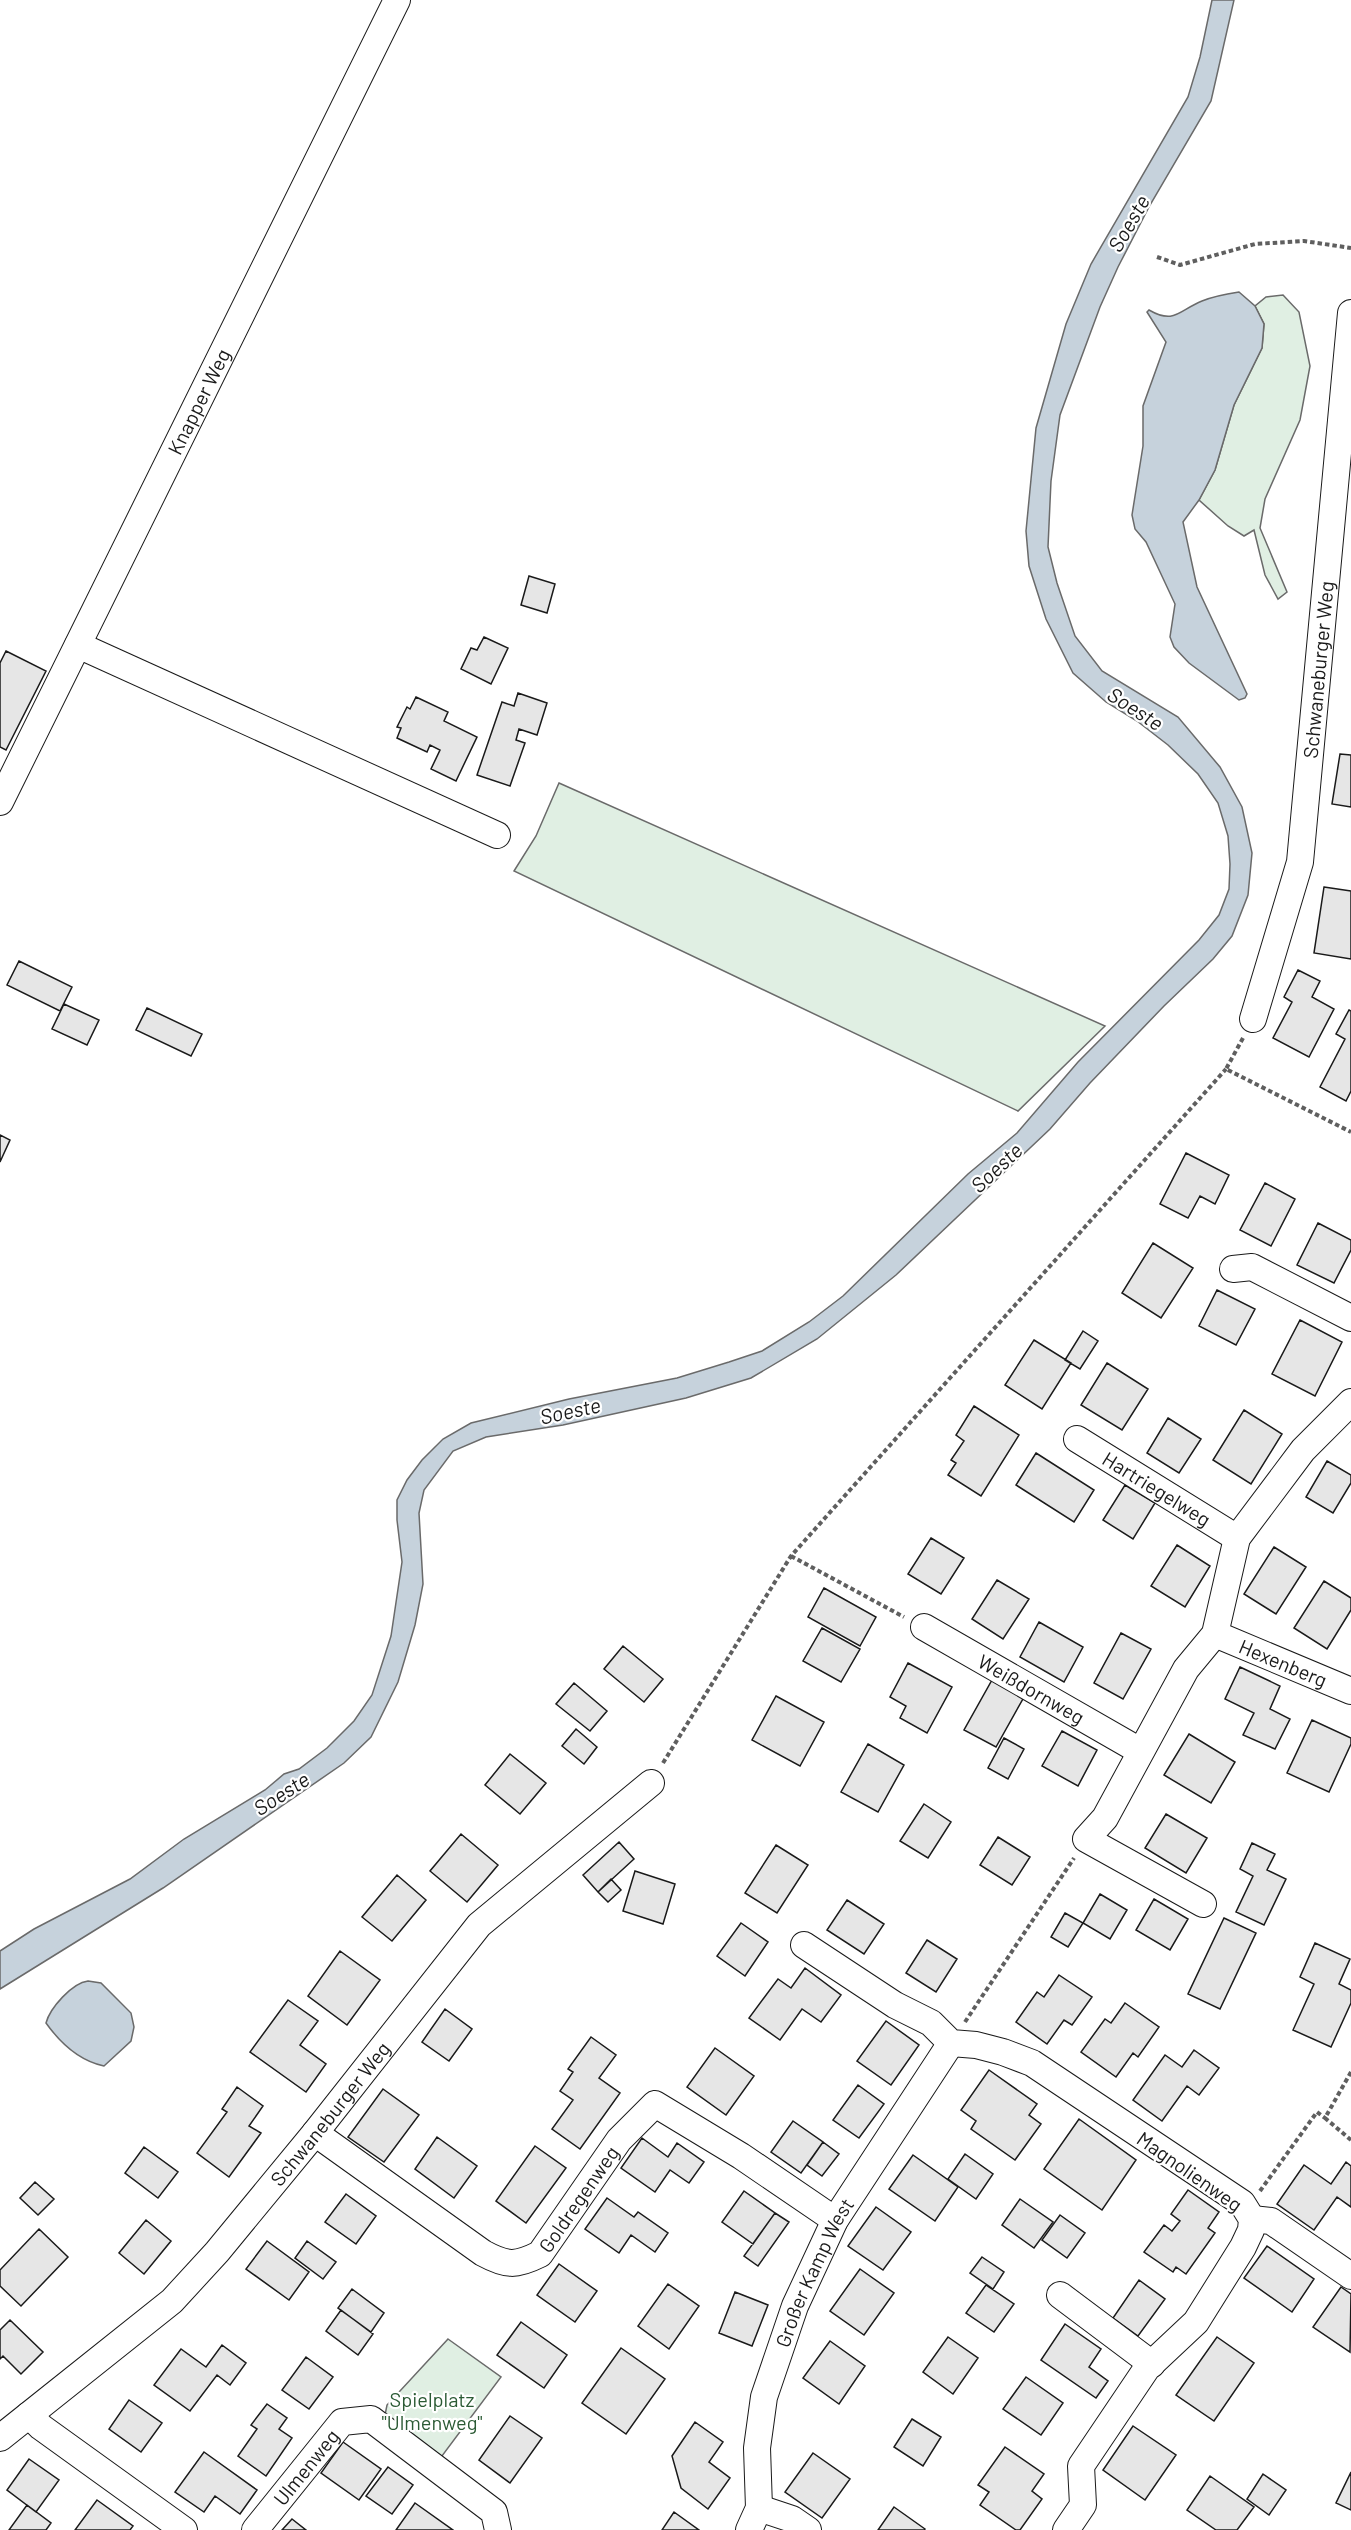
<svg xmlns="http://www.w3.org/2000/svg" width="1351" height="2530" font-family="Barlow,sans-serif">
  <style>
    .green { fill: #e0efe3; stroke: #6a6a6a; stroke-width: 1.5 }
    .water { fill: #c6d2dc; stroke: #6a6a6a; stroke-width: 1.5 }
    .building { fill: #e6e6e6; stroke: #1a1a1a; stroke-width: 1.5 }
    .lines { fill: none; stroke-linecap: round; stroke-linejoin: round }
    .minor-casing { stroke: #1a1a1a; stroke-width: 28 }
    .path { stroke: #5f5f5f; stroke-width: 4; stroke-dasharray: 4.5 3; stroke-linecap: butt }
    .minor { stroke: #fff; stroke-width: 26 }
    .labels { text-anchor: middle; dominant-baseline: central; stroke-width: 4.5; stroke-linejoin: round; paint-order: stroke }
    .street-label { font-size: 20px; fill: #1a1a1a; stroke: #fff }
    .park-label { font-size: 20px; fill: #2b5a34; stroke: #fff }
    .water-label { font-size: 21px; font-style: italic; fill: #1a1a1a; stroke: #fff }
  </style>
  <rect width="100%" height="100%" fill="#fff"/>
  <path class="green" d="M1283,295l16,17 11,54 -10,54 -35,79 -5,29 27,64 -9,7 -13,-24 -11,-45 -10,6 -16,-10 -29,-26 16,-30 19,-65 28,-57 2,-24 -9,-18 11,-9z
    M559,783l546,243 -87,85 -504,-240 22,-35z
    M448,2339l53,38 -62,83 -54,-45 2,-10z"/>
  <path class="water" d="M1212,0h22l-23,101 -61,104 -32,62 -18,40 -40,108 -9,66 -3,66 9,36 18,53 27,35 76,46 42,50 22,40 10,46 -4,42 -16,41 -19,23 -49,47 -74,77 -40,46 -154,146 -79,64 -66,39 -65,20 -123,27 -77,12 -33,14 -29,39 -5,23 4,71 -8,41 -17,57 -27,55 -27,26 -181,125 -163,101v-38l34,-22 96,-50 54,-40 81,-49 19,-16 15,-5 28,-21 27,-27 18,-26 19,-59 11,-74 -5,-42v-20l10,-20 15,-20 21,-21 28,-16 98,-24 108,-21 52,-16 33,-11 47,-29 34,-26 125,-122 49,-41 61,-71 121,-122 20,-25 10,-26 1,-25 -2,-28 -10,-33 -20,-29 -30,-29 -31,-24 -31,-19 -33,-29 -27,-54 -17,-53 -3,-35 10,-103 30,-104 25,-60 97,-167 12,-40z
    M1239,292l16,14 9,18 -2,24 -28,57 -19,65 -16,30 -16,22 14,65 50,107 -2,4 -6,2 -50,-37 -15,-16 -4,-10 5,-33 -29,-62 -11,-13 -3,-14 11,-69v-40l23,-64 -19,-30 2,-2c26,15 30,0 53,-9 12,-5 24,-7 37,-9z
    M88,1981l13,2 30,30 3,14 -3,14 -27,25c-24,-5 -43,-22 -58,-43 4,-15 26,-40 42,-42z"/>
  <path class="building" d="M529,576l26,8 -8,29 -26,-8z
    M484,637l24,11 -17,36 -30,-15 10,-21 6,2z
    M6,651l40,20 -40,79 -6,-3v-84z
    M518,693l29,10 -10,32 -18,-6 -3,11 9,3 -15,43 -33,-11 25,-73 12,4z
    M416,697l32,15 -4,9 33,16 -21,44 -25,-12 9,-19 -10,-5 -3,7 -30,-14 4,-10 -4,-1 10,-20 3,2z
    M1340,754l11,1v52l-19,-3z
    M1324,887l27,4v68l-37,-6z
    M19,961l53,26 -12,24 -53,-26z
    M1298,970l22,11 -8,16 22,12 -25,48 -36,-19 19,-36 -8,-5z
    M64,1004l35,16 -12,25 -35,-16z
    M147,1008l55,26 -11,22 -55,-26z
    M1349,1010l2,1v80l-5,10 -26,-14 25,-48 -9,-5z
    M0,1135l10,5 -10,22z
    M1186,1153l43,22 -14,29 -15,-8 -12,22 -28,-14z
    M1265,1183l30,16 -24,47 -31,-16z
    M1318,1223l33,17v10l-17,33 -37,-18z
    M1153,1243l40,25 -32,50 -39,-25z
    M1217,1290l38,19 -19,36 -37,-19z
    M1300,1320l42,22 -27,54 -43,-22z
    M1083,1331l15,10 -18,28 -15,-9z
    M1034,1340l37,23 -29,46 -37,-24z
    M1107,1363l41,26 -26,41 -41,-25z
    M974,1406l45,29 -38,61 -33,-21 8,-12 -5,-3 13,-19 -8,-6z
    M1244,1410l38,24 -31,50 -38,-24z
    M1168,1418l33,21 -22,34 -32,-20z
    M1036,1453l58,37 -20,32 -58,-37z
    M1327,1461l24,14v8l-18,30 -27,-16z
    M1125,1485l30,18 -22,36 -30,-19z
    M931,1538l33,20 -23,36 -33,-20z
    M1177,1545l33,21 -25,41 -34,-21z
    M1274,1547l32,20 -30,47 -32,-20z
    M997,1580l32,19 -26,40 -31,-20z
    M1324,1581l27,17v12l-24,39 -33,-21z
    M824,1588l52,29 -16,29 -52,-29z
    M1039,1622l44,25 -19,35 -44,-25z
    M822,1628l38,21 -19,33 -38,-21z
    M1121,1633l30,16 -28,50 -29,-16z
    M623,1646l40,33 -19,23 -40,-33z
    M908,1663l44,24 -25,46 -27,-15 6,-12 -16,-9z
    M1240,1667l40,19 -10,23 20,10 -15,30 -32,-14 11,-22 -29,-14z
    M992,1680l32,17 -28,50 -32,-17z
    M574,1683l33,28 -17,20 -34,-27z
    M776,1696l48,26 -24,44 -48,-26z
    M1312,1720l39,18v6l-22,48 -42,-19z
    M576,1729l21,18 -13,17 -22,-18z
    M1062,1731l35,19 -19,36 -36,-20z
    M1189,1734l46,28 -24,41 -47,-28z
    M1004,1738l20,11 -16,30 -20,-11z
    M868,1744l36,21 -26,47 -37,-20z
    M510,1754l36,29 -26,31 -35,-29z
    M924,1804l27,18 -23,36 -28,-17z
    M1166,1814l41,24 -21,35 -41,-25z
    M461,1834l37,31 -31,37 -37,-31z
    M998,1837l32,20 -18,28 -32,-20z
    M619,1842l15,17 -36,33 -15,-17z
    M1252,1843l23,11 -8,16 19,9 -22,46 -28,-13 17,-36 -13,-7z
    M776,1845l32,20 -31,48 -32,-20z
    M635,1871l40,13 -12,40 -40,-13z
    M397,1875l29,25 -34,41 -30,-24z
    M611,1879l10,11 -13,12 -10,-10z
    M1100,1894l27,16 -17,29 -27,-16z
    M1154,1899l34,20 -18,31 -34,-20z
    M847,1900l37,24 -20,30 -37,-24z
    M1065,1913l18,10 -15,24 -17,-10z
    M1224,1918l32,15 -36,76 -32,-15z
    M741,1923l27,19 -23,34 -28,-20z
    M927,1940l30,19 -21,33 -30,-19z
    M1315,1943l35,16 -11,25 12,6v13l-20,44 -38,-17 21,-46 -14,-7z
    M340,1951l40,29 -33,45 -39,-29z
    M805,1968l36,27 -20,27 -19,-13 -22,31 -31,-22 29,-39 13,9z
    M1059,1975l33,22 -20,28 -8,-5 -17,24 -31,-22 21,-30 7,5z
    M288,2000l30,21 -18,24 26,19 -20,28 -56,-40z
    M1125,2003l34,24 -21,30 -5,-4 -17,24 -35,-25 24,-33 6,4z
    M445,2009l27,20 -23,32 -27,-19z
    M886,2021l33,24 -28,40 -34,-24z
    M591,2037l25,18 -17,23 21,15 -40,56 -28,-20 21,-29 -13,-9 13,-19 -5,-3z
    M715,2048l39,28 -28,39 -39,-28z
    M1194,2050l25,18 -20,27 -12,-9 -25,35 -29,-21 32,-45 17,12z
    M989,2070l48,34 -8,11 12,9 -26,36 -44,-31 5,-8 -15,-11z
    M858,2085l26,19 -25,34 -26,-18z
    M237,2087l26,19 -14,20 12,7 -32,44 -32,-24 30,-41 -5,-3z
    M383,2089l36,26 -35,47 -36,-25z
    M1079,2119l57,41 -34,50 -58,-41z
    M793,2121l30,21 -22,31 -30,-21z
    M437,2137l40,29 -23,32 -39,-29z
    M642,2138l26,19 9,-14 27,19 -15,21 -19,-13 -15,22 -34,-24z
    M823,2142l16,12 -17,22 -15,-11z
    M535,2146l31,22 -40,55 -30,-22z
    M144,2147l34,25 -20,26 -33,-25z
    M965,2154l28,20 -17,25 -28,-20z
    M913,2155l45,32 -23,34 -46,-32z
    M1346,2162l5,4v41l-14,-10 -23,33 -37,-26 27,-39 27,19z
    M35,2182l19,17 -16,16 -18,-17z
    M1188,2190l31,22 -11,16 7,5 -29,41 -10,-7 -3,5 -29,-20 20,-27 8,6 8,-10 -9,-7z
    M744,2191l31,22 -22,31 -31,-22z
    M346,2194l30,22 -20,28 -31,-22z
    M607,2198l27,19 4,-5 30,21 -13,19 -24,-17 -12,18 -34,-24z
    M1020,2199l33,23 -19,26 -32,-23z
    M876,2207l35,25 -28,38 -35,-24z
    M775,2213l14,9 -31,44 -14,-10z
    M1060,2215l25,18 -18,25 -25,-18z
    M146,2220l25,21 -27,33 -25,-21z
    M39,2229l29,28 -47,49 -21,-20v-16z
    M267,2241l42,31 -20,28 -43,-31z
    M307,2241l29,21 -13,17 -28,-21z
    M1267,2246l47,33 -22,33 -48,-34z
    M982,2257l22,15 -11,17 -23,-16z
    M559,2264l38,27 -22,31 -38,-27z
    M860,2269l34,24 -30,42 -34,-24z
    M1139,2280l26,19 -27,37 -25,-18z
    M668,2284l31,22 -30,43 -31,-23z
    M986,2285l28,19 -20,28 -28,-19z
    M1341,2287l10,7 -1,58 -37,-25z
    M352,2289l32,24 -13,19 -33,-24z
    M735,2292l33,13 -16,41 -33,-13z
    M341,2310l32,24 -15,21 -32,-24z
    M10,2320l33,32 -22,22 -18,-18 -3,3v-29z
    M521,2322l46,33 -23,33 -47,-33z
    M1065,2324l36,25 -12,18 19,14 -12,17 -55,-38z
    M948,2337l30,21 -25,36 -30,-22z
    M1217,2337l37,26 -40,58 -38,-26z
    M830,2341l35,25 -26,38 -36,-26z
    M222,2345l24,18 -16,22 -13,-10 -27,36 -36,-26 27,-36 25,18z
    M621,2348l44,31 -39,55 -44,-31z
    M306,2357l27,20 -24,32 -27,-19z
    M1026,2377l37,26 -22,32 -38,-26z
    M129,2400l33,23 -21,29 -32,-23z
    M267,2404l20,14 -8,11 13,9 -26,38 -28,-20 19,-27 -6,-4z
    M510,2416l32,22 -32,45 -31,-23z
    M912,2419l29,18 -18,29 -29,-19z
    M695,2422l28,20 -14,20 21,16 -22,31 -27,-21 -9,-32z
    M1133,2426l43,29 -31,45 -42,-30z
    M343,2442l38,27 -22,31 -38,-27z
    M1005,2447l39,27 -12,17 10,8 -22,31h-4l-36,-25 9,-13 -11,-7z
    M204,2452l53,38 -17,24 -25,-18 -11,16 -29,-20z
    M813,2453l37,26 -28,39 -37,-26z
    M29,2459l30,21 -23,32 -29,-22z
    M388,2467l25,18 -21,29 -26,-18z
    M1351,2472v38l-15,-7z
    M1263,2474l23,16 -17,25 -22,-16z
    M1210,2476l44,31 -17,23h-21l-29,-20z
    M97,2500l36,26 -3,4h-55z
    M415,2503l38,27h-57z
    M27,2505l24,18 -5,7h-37z
    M894,2507l31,22 -1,1h-46z
    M674,2512l25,18h-37z
    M292,2519l14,11h-24z"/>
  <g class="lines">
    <defs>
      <g id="minor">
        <path d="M78,645l419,190"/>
        <path id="s1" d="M0,802l397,-802"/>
        <path id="s2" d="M1253,1019l47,-157 51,-549"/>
        <path d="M1233,1269l19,-2 99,51"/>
        <path id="s3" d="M1077,1439l160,99"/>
        <path id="s4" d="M924,1627l216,124"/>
        <path id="s5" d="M1215,1634l136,57"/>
        <path d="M1203,1904l-117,-65 19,-21 81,-149 29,-35 22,-96 66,-88 48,-48"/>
        <path d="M804,1945l91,60 36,18 20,20 25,2 27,7 29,11 210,140 10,16 -1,11 -8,17 -47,75 -49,46 -66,98 2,39 -17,25"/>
        <path id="s6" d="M315,2133l168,120c24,13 33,13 57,1l79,-114 36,-36 86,52 94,64"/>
        <path d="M1252,2219l19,2 80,55"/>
        <path d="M1060,2295l92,69"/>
        <path d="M29,2415l12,12 143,103"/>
        <path id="s7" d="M0,2438l172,-137 45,-49 98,-119 164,-208 172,-142"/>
        <path d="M759,2508l33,11 16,11"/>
        <path id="s8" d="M255,2530l87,-108 29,-3 123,93 4,18"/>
        <path id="s9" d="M749,2530l10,-22 -2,-60 7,-51 31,-91 40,-86 116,-177"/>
      </g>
    </defs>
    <use href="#minor" class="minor-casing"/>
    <path class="path" d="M1157,257l23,8 75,-21 49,-3 47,7
      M1243,1038l-17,31 125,63
      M791,1556l113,61
      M663,1763l128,-207 435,-487
      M965,2022l109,-164
      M1351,2072l-26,46 26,22
      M1260,2191l57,-79 8,6"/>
    <use href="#minor" class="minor"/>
  </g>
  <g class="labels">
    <g class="street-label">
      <text stroke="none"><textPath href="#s1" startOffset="447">Knapper Weg</textPath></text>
      <text stroke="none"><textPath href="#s2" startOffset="357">Schwaneburger Weg</textPath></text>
      <text stroke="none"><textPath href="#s3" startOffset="94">Hartriegelweg</textPath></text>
      <text stroke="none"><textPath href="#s5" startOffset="74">Hexenberg</textPath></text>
      <text stroke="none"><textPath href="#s4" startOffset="124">Weißdornweg</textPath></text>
      <text stroke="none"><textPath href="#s7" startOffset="465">Schwaneburger Weg</textPath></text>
      <text transform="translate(1190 2171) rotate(35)">Magnolienweg</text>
      <text stroke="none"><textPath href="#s6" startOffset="334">Goldregenweg</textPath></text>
      <text stroke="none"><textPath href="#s9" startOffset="270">Großer Kamp West</textPath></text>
      <text stroke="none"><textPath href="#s8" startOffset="81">Ulmenweg</textPath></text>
    </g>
    <g class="park-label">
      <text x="432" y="2399">Spielplatz<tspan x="432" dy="23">"Ulmenweg"</tspan></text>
    </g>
    <g class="water-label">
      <text transform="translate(1128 223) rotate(-60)">Soeste</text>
      <text transform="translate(1136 708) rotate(33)">Soeste</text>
      <text transform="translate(996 1167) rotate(-43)">Soeste</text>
      <text transform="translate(570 1410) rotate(-12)">Soeste</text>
      <text transform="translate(281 1793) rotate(-33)">Soeste</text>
    </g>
  </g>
</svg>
